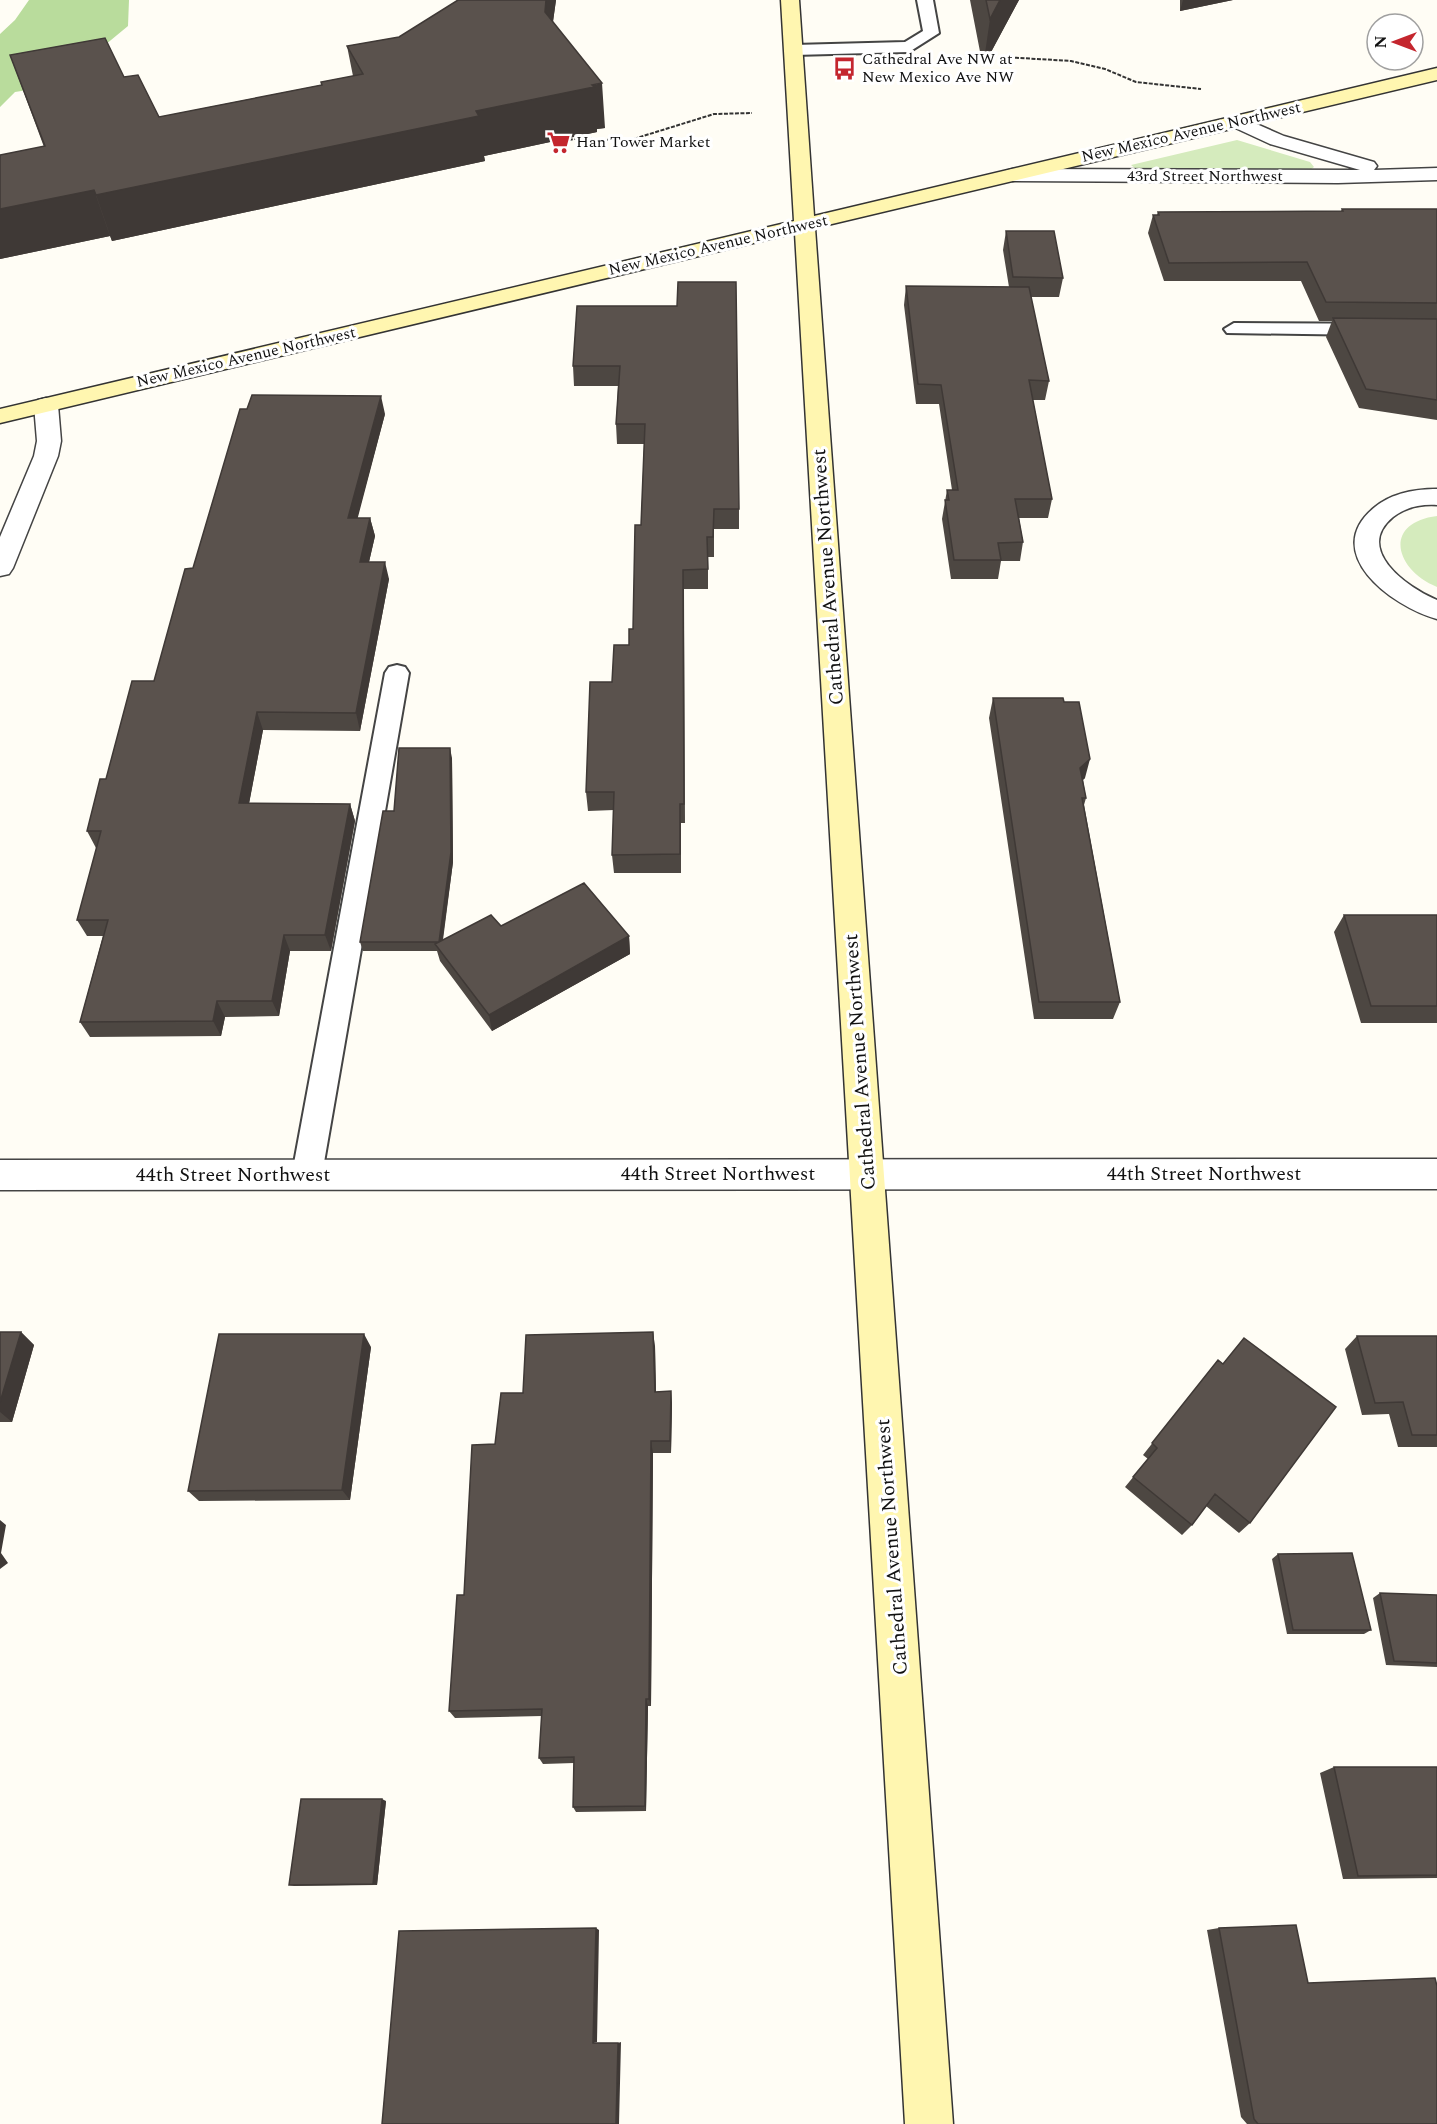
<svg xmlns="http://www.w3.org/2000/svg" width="1437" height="2124" font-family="Spectral,serif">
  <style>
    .green { fill: #d5ebbd }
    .forest { fill: #b9dc9c }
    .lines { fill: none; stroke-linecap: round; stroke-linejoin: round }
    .lane-casing { stroke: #444; stroke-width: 4 }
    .street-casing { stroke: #444; stroke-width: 3 }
    .secondary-casing { stroke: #333; stroke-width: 3 }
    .path { stroke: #333; stroke-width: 2; stroke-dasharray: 4 1.5; stroke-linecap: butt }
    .lane { fill: #fff; fill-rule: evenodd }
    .street { fill: #fff; fill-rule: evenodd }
    .secondary { fill: #fff6b0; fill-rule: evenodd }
    .wall { fill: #4d4742 }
    .shaded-wall { fill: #3f3936 }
    .building { fill: #5a524d; stroke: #3f3936; stroke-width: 1.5 }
    .labels { text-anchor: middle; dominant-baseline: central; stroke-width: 6; stroke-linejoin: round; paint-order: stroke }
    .far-poi-label { font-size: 16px; fill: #111; stroke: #fff; text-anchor: start }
    .far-street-label { font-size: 16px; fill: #111; stroke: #fff }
    .street-label { font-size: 20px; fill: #111; stroke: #fff }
  </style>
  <rect width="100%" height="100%" fill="#fffdf5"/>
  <path class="green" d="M1237,140l73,22 4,5 -4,3h-173l-6,-5z
    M1437,516v71c-42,-17 -55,-64 0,-71z"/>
  <path class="forest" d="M29,0h100l-1,26 -40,33 -16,24 -57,9 -15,15v-73l15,-14z"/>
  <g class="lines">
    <defs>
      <path id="lane" d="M917,0h16l6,33 -30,19 -115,3 -8,-5 8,-5 111,-3 18,-11z
        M1234,323l203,1v12l-210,-3 -3,-4z
        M397,665l8,2 4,6 -87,501 -4,9 -11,4 -11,-4 -4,-9 93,-501 4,-6z"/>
      <path id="street" d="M1236,115l48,21 90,26 3,4 -3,4 63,-2v12l-99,3 -325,-2 -7,-2 -3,-4 3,-4 7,-2 347,1 -90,-26 -41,-19 -3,-4z
        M46,398l8,2 4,5 3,36 -3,15 -45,112 -4,6 -9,2v-39l34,-81 3,-15 -3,-36 4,-5z
        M1437,489v16c-16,-1 -31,2 -44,12 -39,32 13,70 44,83v19c-46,-13 -118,-67 -62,-112 17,-14 41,-18 62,-18z
        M1437,1159v30l-1437,1v-30z"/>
      <path id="secondary" d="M781,0h18l15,216 623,-148v12l-622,148 138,1896h-48l-110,-1891 -795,190v-14l794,-188z"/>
    </defs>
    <use href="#lane" class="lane-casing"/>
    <use href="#street" class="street-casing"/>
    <use href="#secondary" class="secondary-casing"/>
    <path class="path" d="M1004,57l67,4 34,8 31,13 65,7
      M558,142l21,-4 48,3 87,-27 38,-1"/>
    <use href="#lane" class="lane"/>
    <use href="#street" class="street"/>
    <use href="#secondary" class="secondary"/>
  </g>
  <path class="wall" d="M458,0h98l-3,22 52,106 -8,1v3l-113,24 1,5 -373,80 -2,-5 -110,23v-104l44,-8 -34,-92 114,22 35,40 162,-32v-3l32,-6 -6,-30 52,-9z
    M970,0h49l-36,67z
    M1180,0h53l-53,11z
    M1342,209h95v211l-78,-12 -33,-71 6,-16h-13l-18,-40h-137l-16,-48 5,-18h4l1,-3 183,-1z
    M1006,231l57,47 -4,19h-28l18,84 -4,19h-12l19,99 -4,19h-29l4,24 -3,19h-19l-3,18h-47l-9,-60 5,-29h5l-13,-86h-23l-12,-99 2,-19 103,1 -6,-37z
    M577,306l162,203v20h-25v28h-6v32h-24l1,234h-4v50h-67l-2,-18 2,-45 -26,1 -2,-19 26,-110 17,-37 4,-16 8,-104 3,-81h-27l-1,-20 2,-38h-44l-1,-20z
    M385,414l-28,104h13l5,18 -6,26 20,17 -29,152 -97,-1 -14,73 101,1 5,17 -24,130h-41l-11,65 -54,1 -4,19 -131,1 -10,-15 23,-86h-16l-10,-16 20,-72h-1l-9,-17 19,-52 48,-98 39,-113z
    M993,698l92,80 -2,2 3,18 -2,7 36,197 -7,17h-79l-45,-301z
    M452,758l1,104 -10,78 58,-14 128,10 1,18 -138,77 -52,-70 -3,-10h-74l-3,-9 34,-131z
    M1344,915h93v108h-76l-27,-91z
    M0,1332h21l13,13 -22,77h-12z
    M1357,1336h80v111h-39l-9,-33 -27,1 -17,-66z
    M655,1346l1,46 15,-1 1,13 -1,49h-18l-2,253h-3l-2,105 -70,1 -3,-5 1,-44 -31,1 -4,-6 3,-42 -87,2 -6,-7 15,-116 31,-151 28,-51z
    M371,1347l-21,153 -151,1 -11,-10z
    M1218,1360l32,163 -11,10 -33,-27 -14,19 -10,10 -57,-48 23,-28 -5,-4z
    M1278,1554l93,76 -7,4h-77l-15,-75z
    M1380,1593l57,2v72l-51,-2 -13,-67z
    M1334,1767h103v111l-94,1 -23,-106z
    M386,1801l-9,84 -83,1 -5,-1z
    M1219,1928l89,55 129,141h-190l-6,-7 -34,-187z"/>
  <path class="shaded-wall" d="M546,0h10l-8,56 -3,-44z
    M1000,0h19l-36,67 7,-48z
    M1183,0h50l-53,11z
    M602,83l3,45 -8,1v3l-113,24 1,5 -373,80 -16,-46z
    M94,190l16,46 -110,23v-50z
    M381,396l4,18 -32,122 -5,-18z
    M370,518l5,18 -10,43 -5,-17z
    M385,562l4,17 -29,152 -4,-18z
    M257,712l6,18 -17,90 -7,-17z
    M450,748l2,10 1,104 -12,89 -2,-9z
    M1090,759l-5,19 -10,8 5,-18z
    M350,804l5,17 -24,130 -6,-16z
    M284,935l6,16 -11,65 -7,-15z
    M629,936l1,18 -138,77 -3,-16z
    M217,1001l8,16 -4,19 -8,-15z
    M21,1332l13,13 -22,77 -12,-10v-10z
    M653,1332l2,14 1,58 -1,-12z
    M364,1334l7,13 -21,153 -8,-10z
    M671,1391l1,13 -1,49 -1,-12z
    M651,1441l2,12 -2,253 -2,-7z
    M0,1520l6,5 -5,28 7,10 -8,6z
    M646,1699l2,7 -2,105 -1,-5z
    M382,1799l4,2 -9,84 -4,-1z
    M596,1928l3,2 -2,112 -4,1z
    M621,2042l-2,82h-3l2,-81z"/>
  <path class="building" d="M458,0h88l-1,12 57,71 -10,2 2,2 -118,24 3,5 -383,79 -2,-5 -94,19v-54l45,-9 -35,-91 95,-17 19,39 14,-2 21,42 163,-32 -1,-3 42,-8 -16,-28 52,-9z
    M986,0h14l-10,19z
    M1342,209h95v94l-111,-1 -19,-40 -138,1 -16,-48h6l-1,-3 185,-1z
    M1006,231h48l9,47 -50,-1z
    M678,282h58l3,227h-25l-1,28h-6l1,32 -25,1 1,234h-4v50l-68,1 2,-63h-28l4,-110h22l2,-37h15v-16h4l2,-104h6l4,-101h-29l4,-58h-47l4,-60h100z
    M906,286l123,1 20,94 -20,-1 23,119h-37l8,43 -25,1 3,17h-47l-9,-60h4l-2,-10h11l-17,-105 -23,-1z
    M1333,318l104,1v81l-71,-11z
    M252,395l129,1 -33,122h22l-10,44h25l-29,151 -99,-1 -18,91 111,1 -25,131h-41l-12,66h-55l-4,20 -133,1 28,-102h-31l24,-89h-14l13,-52h6l26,-98h22l31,-112 8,-1 47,-159h7z
    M993,698h70l1,4h15l11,57 -10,9 6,30h-4l38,204h-81z
    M399,748h51l1,104 -12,90h-79l23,-131h11z
    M584,883l45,53 -140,79 -54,-71 56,-29 10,11z
    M1344,915h93v91h-66z
    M0,1332h21l-21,70z
    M653,1332l2,60 16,-1 -1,50h-19l-2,258h-3l-1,107 -72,1 1,-50 -35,1 3,-49 -93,2 8,-116h7l8,-150 23,-1 6,-51h22l3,-58z
    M219,1334h145l-22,156 -154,1z
    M1357,1336h80v99h-25l-9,-33 -28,1z
    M1244,1338l92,69 -86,116 -35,-29 -23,31 -59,-48 24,-29 -5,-5 66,-83 5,4z
    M1352,1553l19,77h-78l-15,-76z
    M1380,1593l57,2v68l-43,-2z
    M1334,1767h103v108l-79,1z
    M301,1799h81l-9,85 -84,1z
    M1296,1925l12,58 127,-5 2,8v138h-179l-4,-5 -35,-191z
    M596,1928l-3,115h25l-2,81h-234l17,-193z"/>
  <defs>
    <symbol id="bus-bare" viewBox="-9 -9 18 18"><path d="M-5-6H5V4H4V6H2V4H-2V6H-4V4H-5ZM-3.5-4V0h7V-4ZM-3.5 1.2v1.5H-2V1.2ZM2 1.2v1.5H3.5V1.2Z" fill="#c4262e" stroke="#fff" stroke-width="2.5" paint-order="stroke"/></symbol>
    <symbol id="supermarket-bare" viewBox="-9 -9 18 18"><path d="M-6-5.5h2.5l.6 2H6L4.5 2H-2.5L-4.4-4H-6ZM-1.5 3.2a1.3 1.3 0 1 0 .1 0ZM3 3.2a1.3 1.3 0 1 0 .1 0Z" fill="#c4262e" stroke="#fff" stroke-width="2.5" paint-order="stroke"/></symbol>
  </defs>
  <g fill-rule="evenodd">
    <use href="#bus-bare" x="828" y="52" width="33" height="33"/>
    <use href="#supermarket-bare" x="542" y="126" width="33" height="33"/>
  </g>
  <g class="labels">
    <g class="far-poi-label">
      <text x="862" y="59">Cathedral Ave NW at<tspan x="862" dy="18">New Mexico Ave NW</tspan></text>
      <text x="576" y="142">Han Tower Market</text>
    </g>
    <g class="far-street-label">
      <text transform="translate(1191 132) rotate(-13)">New Mexico Avenue Northwest</text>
      <text x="1205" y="176">43rd Street Northwest</text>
      <text transform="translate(718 245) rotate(-13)">New Mexico Avenue Northwest</text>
      <text transform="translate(246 357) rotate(-13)">New Mexico Avenue Northwest</text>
    </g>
    <g class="street-label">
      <text transform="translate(828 577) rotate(-94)">Cathedral Avenue Northwest</text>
      <text transform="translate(860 1062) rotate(-94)">Cathedral Avenue Northwest</text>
      <text x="718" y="1174">44th Street Northwest</text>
      <text x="1204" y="1174">44th Street Northwest</text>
      <text x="233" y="1175">44th Street Northwest</text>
      <text transform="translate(892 1547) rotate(-94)">Cathedral Avenue Northwest</text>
    </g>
  </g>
  <g transform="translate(1395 42) rotate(270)"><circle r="28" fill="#ffffff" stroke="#a0a0a0" stroke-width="1.5"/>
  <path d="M0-4.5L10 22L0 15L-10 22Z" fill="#c4262e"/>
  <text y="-9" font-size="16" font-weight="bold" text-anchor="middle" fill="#111111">N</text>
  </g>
</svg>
